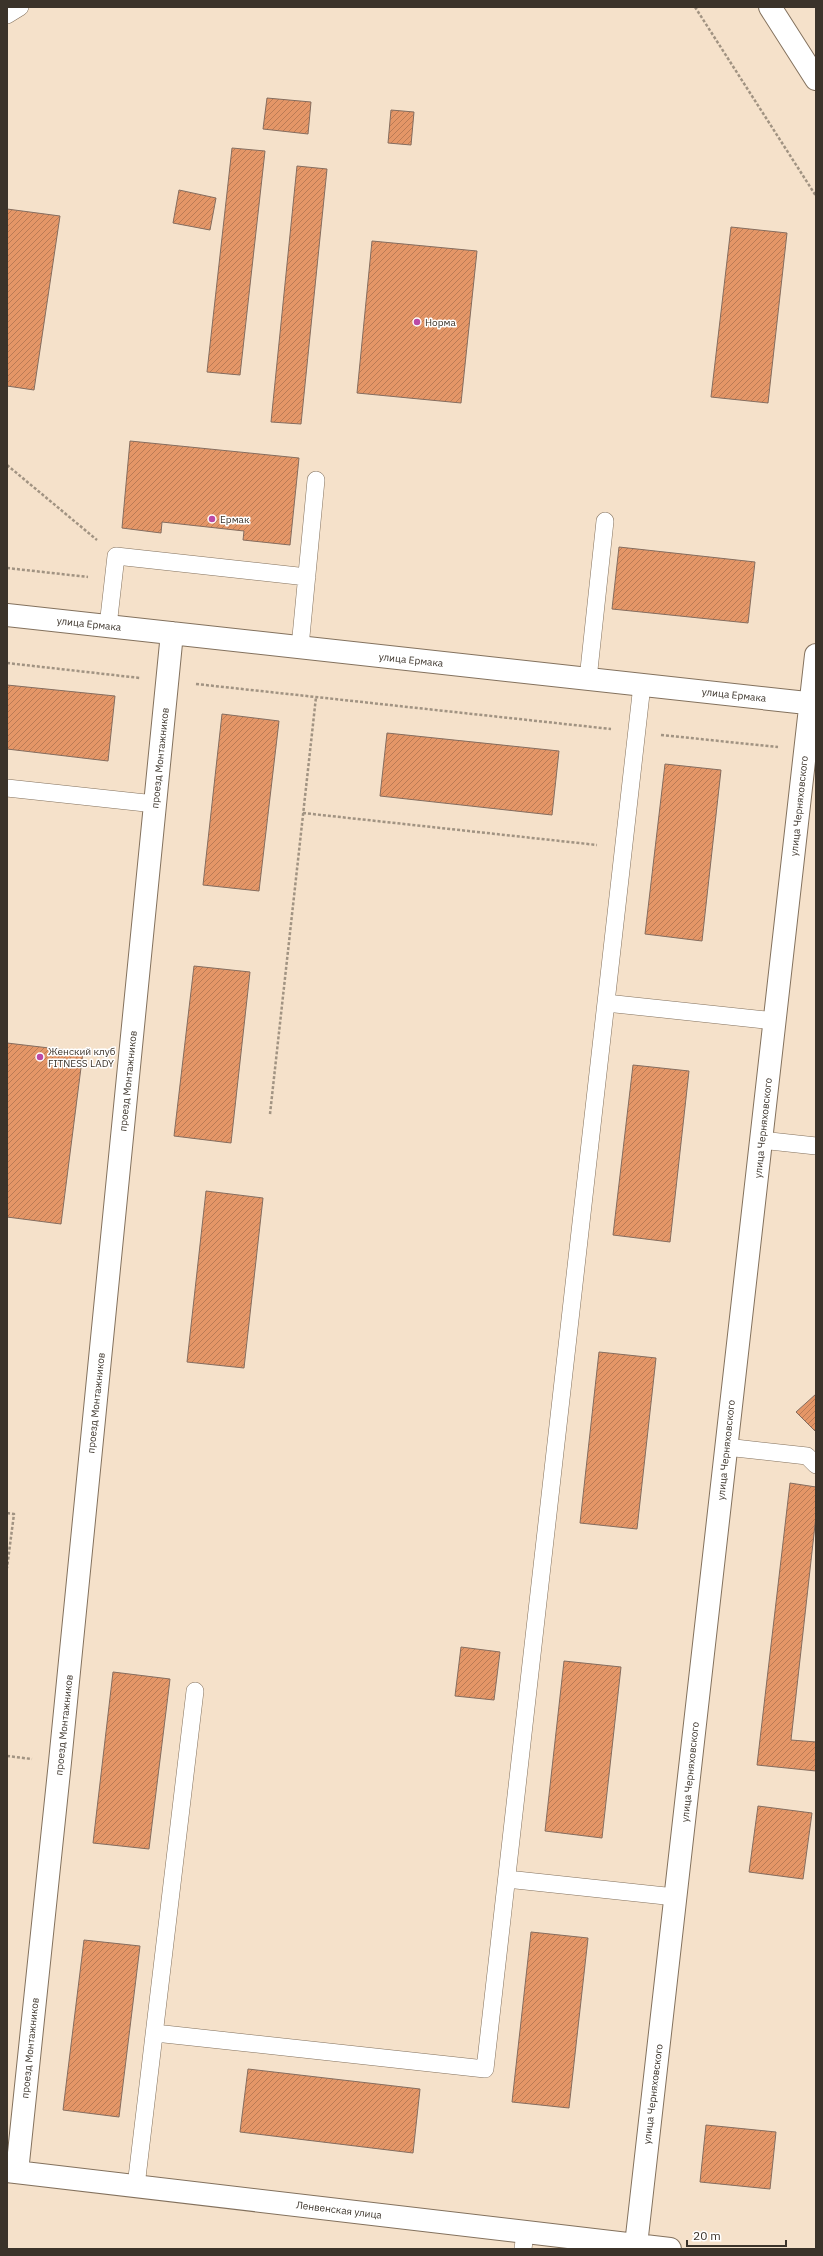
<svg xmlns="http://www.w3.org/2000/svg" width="823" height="2256" font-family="'IBM Plex Sans',sans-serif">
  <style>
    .building { fill: url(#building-hatch); stroke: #856d5f }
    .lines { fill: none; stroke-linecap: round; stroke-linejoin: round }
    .service-casing { stroke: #83715d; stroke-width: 18 }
    .minor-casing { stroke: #83715d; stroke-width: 24 }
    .tertiary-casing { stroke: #83715d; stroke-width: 24 }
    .path { stroke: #a19382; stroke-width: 2.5; stroke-dasharray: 3 2; stroke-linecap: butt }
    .service { stroke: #fff; stroke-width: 17 }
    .minor { stroke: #fff; stroke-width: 22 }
    .tertiary { stroke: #fff; stroke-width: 22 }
    .poi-dot { fill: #bb4aa6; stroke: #fff; stroke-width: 1.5 }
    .labels { text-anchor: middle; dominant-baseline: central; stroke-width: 3; stroke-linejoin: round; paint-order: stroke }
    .poi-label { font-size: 10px; fill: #3b332a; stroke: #fff; text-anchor: start }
    .street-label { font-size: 10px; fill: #3b332a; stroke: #fff }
  </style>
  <defs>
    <pattern id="building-hatch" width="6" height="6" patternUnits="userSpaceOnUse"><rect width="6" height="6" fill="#e49667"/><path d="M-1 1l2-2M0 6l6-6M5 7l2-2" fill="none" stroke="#ba7b55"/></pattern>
  </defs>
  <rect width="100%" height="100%" fill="#f5e1ca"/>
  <path class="building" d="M267,98l44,4 -3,32 -45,-5z
    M391,110l23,2 -3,33 -23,-2z
    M232,148l33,3 -25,224 -33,-3z
    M297,166l30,3 -26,255 -30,-2z
    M179,190l37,8 -6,32 -37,-7z
    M7,209l53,7 -26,174 -27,-4z
    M731,227l56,6 -19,170 -57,-6z
    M372,241l105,10 -16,152 -104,-10z
    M130,441l169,17 -9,87 -47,-5 1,-9 -82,-9 -1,11 -39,-5z
    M619,547l136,15 -7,61 -136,-14z
    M7,685l108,11 -7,65 -101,-12z
    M222,714l57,7 -20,170 -56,-6z
    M387,733l172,18 -7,64 -172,-19z
    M665,764l56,6 -19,171 -57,-7z
    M194,966l56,6 -19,171 -57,-7z
    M7,1043l76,9 -22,172 -54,-7z
    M633,1065l56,6 -19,171 -57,-7z
    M206,1191l57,7 -19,170 -57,-6z
    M599,1352l57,6 -19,171 -57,-6z
    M816,1394v38l-20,-20z
    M790,1483l26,4v29l-25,224 25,2v29l-59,-6z
    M461,1647l39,5 -6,48 -39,-4z
    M564,1661l57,6 -19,171 -57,-7z
    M113,1672l57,7 -21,170 -56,-6z
    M758,1806l54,7 -9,66 -54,-7z
    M531,1932l57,6 -19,170 -57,-6z
    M84,1940l56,6 -21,171 -56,-7z
    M248,2069l172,20 -7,64 -173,-21z
    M706,2125l70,7 -6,57 -70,-7z"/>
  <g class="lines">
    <defs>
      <path id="service" d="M7,15l13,-8
        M108,626l8,-70 191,21
        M300,647l16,-167
        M588,679l17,-158
        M7,788l148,16
        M606,1003l169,18
        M761,1140l55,6
        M726,1447l81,9 9,9
        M507,1879l168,18
        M155,2033l330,36 157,-1384
        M136,2186l59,-495
        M523,2249l2,-17"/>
      <path id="minor" d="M7,615l809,89
        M7,2171l663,78
        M17,2172l43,-410 112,-1129
        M636,2245l180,-1590"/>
      <path id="tertiary" d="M770,7l46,72"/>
    </defs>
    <use href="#service" class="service-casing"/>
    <use href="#minor" class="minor-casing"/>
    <use href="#tertiary" class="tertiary-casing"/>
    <path class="path" d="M695,7l121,189
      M7,465l90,75
      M7,568l81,9
      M7,663l133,15
      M196,684l415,45
      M661,735l117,12
      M303,813l294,32
      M270,1114l46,-417
      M7,1513l7,1 -7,54
      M7,1756l25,3"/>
    <use href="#service" class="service"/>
    <use href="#minor" class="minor"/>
    <use href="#tertiary" class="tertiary"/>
  </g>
  <g class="poi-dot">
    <circle cx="417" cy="322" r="4"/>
    <circle cx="212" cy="519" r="4"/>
    <circle cx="40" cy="1057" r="4"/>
  </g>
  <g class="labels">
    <g class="poi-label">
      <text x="425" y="322">Норма</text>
      <text x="220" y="519">Ермак</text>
      <text x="48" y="1051">Женский клуб<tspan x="48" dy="12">FITNESS LADY</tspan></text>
    </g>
    <g class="street-label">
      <text transform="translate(89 624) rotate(6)">улица Ермака</text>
      <text transform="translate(411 660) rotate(6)">улица Ермака</text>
      <text transform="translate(734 695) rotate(6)">улица Ермака</text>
      <text transform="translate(160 758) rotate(-84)">проезд Монтажников</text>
      <text transform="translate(799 806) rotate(-84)">улица Черняховского</text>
      <text transform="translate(128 1081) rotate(-84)">проезд Монтажников</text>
      <text transform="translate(763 1128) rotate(-84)">улица Черняховского</text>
      <text transform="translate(96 1403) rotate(-84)">проезд Монтажников</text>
      <text transform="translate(726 1450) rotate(-84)">улица Черняховского</text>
      <text transform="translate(64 1725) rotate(-84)">проезд Монтажников</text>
      <text transform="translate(690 1772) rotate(-84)">улица Черняховского</text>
      <text transform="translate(30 2048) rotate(-84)">проезд Монтажников</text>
      <text transform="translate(653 2094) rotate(-83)">улица Черняховского</text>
      <text transform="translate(339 2210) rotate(7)">Ленвенская улица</text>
    </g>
  </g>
  <rect width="823" height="2256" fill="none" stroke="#3b332a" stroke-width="16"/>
  <path d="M687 2240v6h99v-6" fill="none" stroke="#3b332a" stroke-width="2"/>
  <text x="693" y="2240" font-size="12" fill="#3b332a" stroke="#ffffff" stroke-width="3" paint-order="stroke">20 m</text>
</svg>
